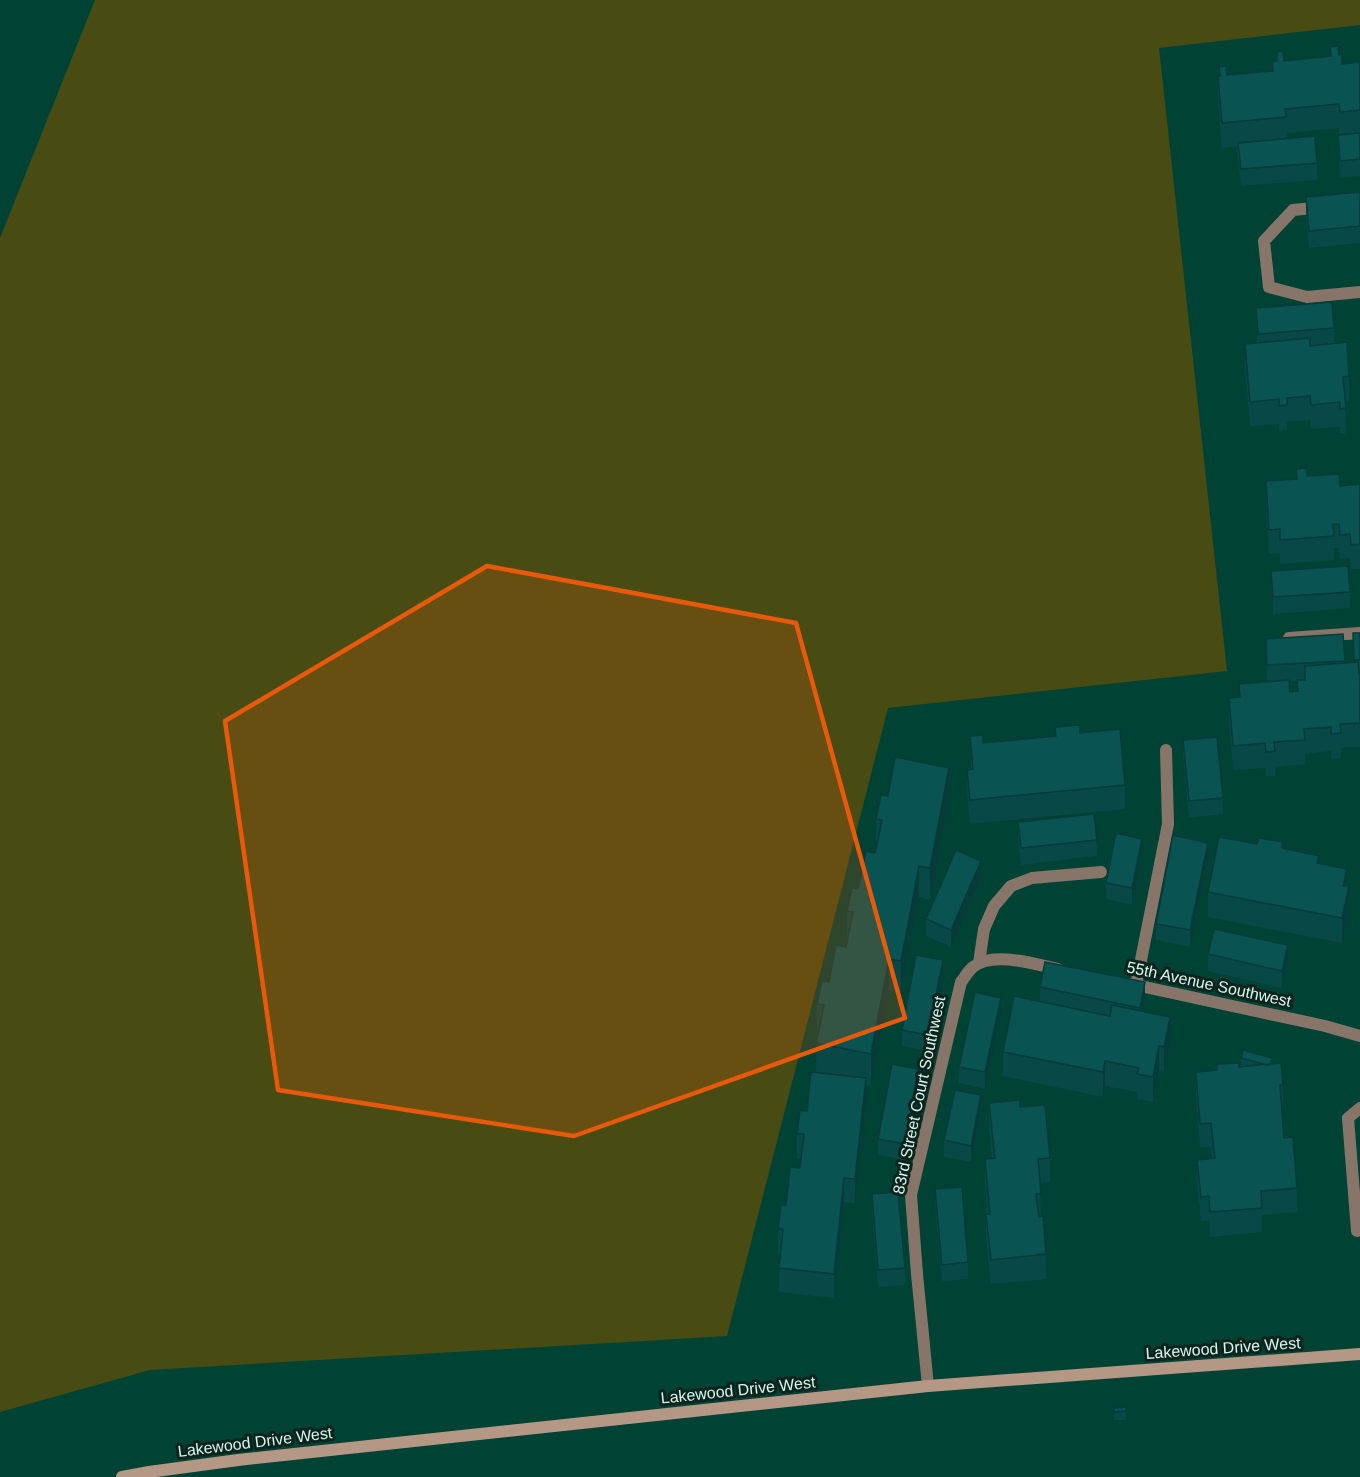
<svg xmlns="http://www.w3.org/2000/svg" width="1360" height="1477" font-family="Helvetica,sans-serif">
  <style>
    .green { fill: #484c13 }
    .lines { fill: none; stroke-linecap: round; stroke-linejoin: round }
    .service { stroke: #887569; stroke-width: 12 }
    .minor { stroke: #887569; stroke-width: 12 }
    .secondary { stroke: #b49784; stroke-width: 12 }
    .wall { fill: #084847; fill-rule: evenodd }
    .shaded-wall { fill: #063b3a }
    .building { fill: #095453; stroke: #063b3a; stroke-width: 1.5 }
    .marked { fill: #e8590c; fill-opacity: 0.2; stroke: #e8590c; stroke-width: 4.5; stroke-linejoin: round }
    .labels { text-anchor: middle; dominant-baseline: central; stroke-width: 6; stroke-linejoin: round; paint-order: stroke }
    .street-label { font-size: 16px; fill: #d9f6ec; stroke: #0c241e }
  </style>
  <rect width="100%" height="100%" fill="#004335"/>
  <path class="green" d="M95,0h1265v25l-201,23 68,623 -339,37 -161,628 -577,34 -150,42v-1174z"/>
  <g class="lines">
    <path class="service" d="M1323,207l-30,3 -29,31 5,46 38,10 53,-5
      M1289,638l71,-5
      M979,963l5,-34 10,-23 17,-20 21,-8 69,-6
      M1136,985l32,-161 -2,-74
      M1357,1231l-9,-113 12,-10"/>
    <path class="minor" d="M1131,984l194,42 35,10
      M928,1386l-11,-112 -6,-79 50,-213c4,-5 7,-11 12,-15 19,-16 62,-3 85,2"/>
    <path class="secondary" d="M122,1477l27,-5 89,-12 690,-74 432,-32"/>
  </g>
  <path class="wall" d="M1330,47l9,8 3,9 18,-2v114l-20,2 -2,-26v-17h1v-7l-53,5v6l31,24v17l-76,6 -3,-27v-13l-16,2 -4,-47v-25h1v-9l8,8 45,-4v-10h5v-9l7,9 46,-5z
    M1360,192v51l-51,5 -3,-35v-16z
    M1256,308l78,20v15l15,33v24l-4,1 1,32h-6v-6l-29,2 -1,-9 -23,2v8l-8,1v-7l-29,2 -5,-57v-25l12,-1z
    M1296,469l11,7 33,10 20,-2v85h-9l-1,-11 -10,1 -1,-11h-5v12l-54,4v-11l-11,1 -3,-49v-24l30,-2z
    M1271,571l79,21v16l-77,6z
    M1353,633h7v114l-19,1v10l-10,1v-8l-26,3v10l-30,3v9h-9l-1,-8 -32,2 -4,-48v-24l10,-1v-13l28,-2 -1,-43 77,-5 2,29h9zM1297,680v11l-7,1 -1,-11 16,-1z
    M1055,727l25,6 45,52v24l-155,15 -3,-30v-24l4,-1 -1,-33 13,7 72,-7z
    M1183,740l40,58v16l-34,4 -6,-61z
    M888,796l61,3 -19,101 -11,-3 -18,96 -12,-2 -18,95 -5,-1v17l-11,101 -11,-1 -10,96 -55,-6v-24l1,-14h-2v-25l22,-61 1,-9 -4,-1v-24l10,-23 9,-39 1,-68 29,-57 1,-5v-31l28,-58 1,-5v-29z
    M1018,822l79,18v16l-76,9 -3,-26z
    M1257,844l26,4 36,16 28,22 2,25 -7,32 -134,-26v-25z
    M1142,855l-10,50 -26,-6v-16z
    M1208,859l-18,88 -34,-7v-16z
    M981,878l-30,69 -25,-11v-17z
    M1208,954l80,8 -6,26 -74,-17z
    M943,976l-15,75 -26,-5v-16z
    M1040,987l105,12 -3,13 28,30 -6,30 -5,-1 -6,31 -16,-3v-7l-32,-6 -2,11 -100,-21v-24l37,-50z
    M1001,1014l-16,75 -26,-6v-16z
    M1241,1058l31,6 11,21v24l-1,1 2,28 13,50v24l-35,3v17l-52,5 -1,-16h-8l-4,-37v-24l15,-2 -1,-11 -11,1 -4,-52v-24l21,-2v-6l24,3z
    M918,1086l-13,74 -27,-5v-16z
    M989,1103l31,4 30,51v24l-10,1 1,33 5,38v25l-55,5 -5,-45v-25h1l-2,-30v-25l7,-1 -3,-30z
    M981,1112l-10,50 -27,-5v-17z
    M935,1189l33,73v17l-26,2 -7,-75z
    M872,1194l33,74v17l-27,2 -6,-76z
    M1126,1407v13h-12v-12z"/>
  <path class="shaded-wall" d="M949,768v31l-19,101v-32z
    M1142,839v16l-10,50v-17z
    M1208,843v16l-18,88v-17z
    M981,861v17l-30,69v-17z
    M919,866v31l-18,96v-32z
    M1347,869v25l-4,-8z
    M1349,886v25l-7,32v-25z
    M1288,945v17l-6,26v-17z
    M889,959v32l-18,95v-32z
    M943,960v16l-15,75v-16z
    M1145,982v17l-5,25v-16z
    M1001,998v16l-16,75v-17z
    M1170,1017v25l-6,30v-25z
    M1159,1046v25l-6,31v-25z
    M1105,1061v25l-2,11v-25z
    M918,1069v17l-13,74v-16z
    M866,1078v24l-11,101v-24z
    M981,1095v17l-10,50v-16z
    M844,1178v24l-10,96v-24z"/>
  <path class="building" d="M1338,46l1,9 3,-1v10l18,-2v48l-20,2 -1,-8 -54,5 1,8 -64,6 -4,-47h2l-1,-9 7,-1 1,9 46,-4 -1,-10h5v-9l6,-1 1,10 47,-5 -1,-9z
    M1360,133v26l-20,2 -2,-26z
    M1315,136l2,27 -76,6 -3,-26z
    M1360,192v34l-51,5 -3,-34z
    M1332,302l2,26 -76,6 -2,-26z
    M1310,338v8l37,-4 2,34 -6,1 3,31 -6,1v-7l-29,3 -1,-9 -23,2v7l-8,1v-7l-29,3 -5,-58z
    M1306,468l1,8 32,-2 1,12 20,-2v60l-9,1 -1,-11 -10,1 -1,-11h-6l1,12 -54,4v-11l-11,1 -3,-49 31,-2 -1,-10z
    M1348,566l2,26 -77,5 -2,-26z
    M1353,633h7v27h-6z
    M1343,634l2,27 -78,4 -1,-26z
    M1358,662l1,12h1v49l-20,1 1,9 -10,1v-7l-27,2 1,11 -31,2 1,9 -9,1 -1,-9 -32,3 -4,-48 11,-1 -1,-13 50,-4 1,12 8,-1 -1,-11h8v-14z
    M1080,725v8l40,-4 5,56 -155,15 -3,-30 6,-1 -3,-33 13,-1v8l73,-7 -1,-9z
    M1217,737l6,61 -34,3 -6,-61z
    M895,757l54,11 -19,100 -11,-2 -18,95 -12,-2 -18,95 -55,-11 8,-38 -7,-1 5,-23 7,1 7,-37 10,2 7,-35 -6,-1 5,-24 6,2 8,-38 9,2 7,-33 -6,-1 5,-24 7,1z
    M1094,814l3,26 -76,8 -3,-26z
    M1116,833l26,6 -10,49 -26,-5z
    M1173,835l35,8 -18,87 -34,-6z
    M1219,837l38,7 2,-6 24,4 -1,6 37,8 -2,7 30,6 -4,17h6l-7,32 -134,-26z
    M956,850l25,11 -30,69 -25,-11z
    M1214,929l74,16 -6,26 -74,-17z
    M916,955l27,5 -15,75 -26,-5z
    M1045,962l100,20 -5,26 -100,-21z
    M975,992l26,6 -16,74 -26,-5z
    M1014,996l96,20 2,-11 58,12 -6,30 -5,-1 -6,31 -16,-3 2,-6 -34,-7 -2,11 -100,-20z
    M1243,1050l29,8 -1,6 -4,1 -26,-7z
    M1239,1063v4l42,-4 2,22h-3l4,53 9,-1 4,51 -36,3 1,17 -52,4 -1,-16 -8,1 -4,-37 18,-2 -4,-35 -11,1 -4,-52 21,-2v-6z
    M892,1064l26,5 -13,75 -27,-5z
    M811,1072l55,6 -11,101 -11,-1 -10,96 -55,-6 4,-39h-5l3,-24h5l4,-38 10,1 4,-34h-7l3,-24 7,1z
    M955,1090l26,5 -10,51 -27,-6z
    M1020,1100v7l25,-2 5,53 -12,1 3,35h-5l3,23 4,-1 3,38 -55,6 -5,-46h4l-5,-55 10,-1 -6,-55z
    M962,1187l6,75 -26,3 -7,-76z
    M898,1192l7,76 -27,2 -6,-76z
    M1126,1407v4l-12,1v-4z"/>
  <path class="marked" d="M487,566l309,57 109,395 -331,118 -296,-46 -53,-369z"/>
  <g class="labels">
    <g class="street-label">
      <text transform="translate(1209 984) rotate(12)">55th Avenue Southwest</text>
      <text transform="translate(919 1095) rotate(-78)">83rd Street Court Southwest</text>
      <text transform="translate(1223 1348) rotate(-4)">Lakewood Drive West</text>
      <text transform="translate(738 1390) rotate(-6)">Lakewood Drive West</text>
      <text transform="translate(255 1442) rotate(-7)">Lakewood Drive West</text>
    </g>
  </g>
</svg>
